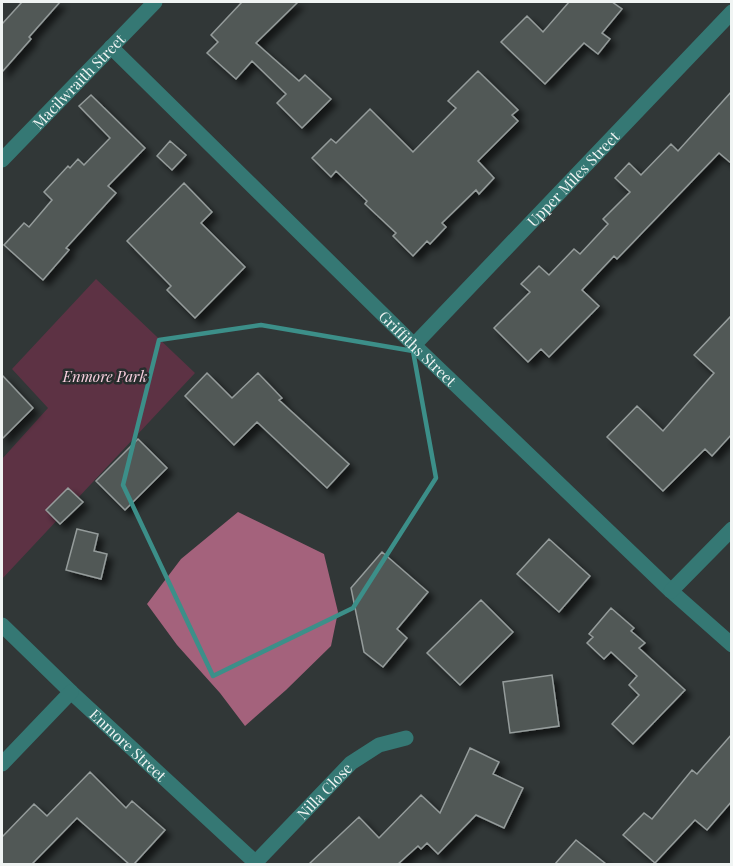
<svg xmlns="http://www.w3.org/2000/svg" width="733" height="866" font-family="'Playfair Display',serif">
  <style>
    .green { fill: #5d3244 }
    .water { fill: #a4627c }
    .building { fill: #515857; stroke: #959c9b; stroke-width: 1.5; filter: url(#shadow) }
    .lines { fill: none; stroke-linecap: round; stroke-linejoin: round }
    .minor { stroke: #357874; stroke-width: 15 }
    .marked { fill: none; stroke: #3c8f89; stroke-width: 4.5; stroke-linejoin: round }
    .labels { text-anchor: middle; dominant-baseline: central; stroke-width: 5; stroke-linejoin: round; paint-order: stroke }
    .street-label { font-size: 15px; fill: #f0f4f3; stroke: #272d2d }
    .park-label { font-size: 15px; font-style: italic; fill: #fad1e0; stroke: #272d2d }
  </style>
  <defs>
    <filter id="shadow"><feDropShadow dx="5.5" dy="5.5" stdDeviation="3" flood-color="#0009"/></filter>
  </defs>
  <rect width="100%" height="100%" fill="#313737"/>
  <path class="green" d="M96,279l99,94 -193,206v-120l46,-51 -36,-39z"/>
  <path class="water" d="M238,512l86,42 14,58 -7,34 -45,44 -41,36 -25,-33 -43,-48 -30,-41 34,-45z"/>
  <path class="building" d="M22,2h38l-31,35 2,2 -29,33v-48z
    M242,2h56l-42,41 43,38 6,-6 26,24 -29,29 -25,-25 9,-9 -34,-33 -16,18 -29,-26 11,-11 -7,-7z
    M569,2h43l10,7 -20,24 8,6 -12,15 -14,-11 -39,41 -44,-42 26,-26 16,16z
    M478,71l40,39 -6,5 6,6 -40,40 16,17 -15,16 -3,-4 -34,33 4,4 -16,17 -3,-3 -14,15 -20,-20 3,-3 -31,-29 2,-3 -31,-30 -5,6 -19,-19 19,-19 5,4 34,-34 43,43 43,-44 -8,-7z
    M732,91v73l-13,-11 -102,106 -3,-3 -32,34 17,16 -50,51 -8,-8 -13,13 -34,-34 36,-36 -9,-8 18,-18 10,9 25,-26 6,5 28,-30 -5,-5 27,-27 -15,-14 14,-15 12,12 30,-31 7,7z
    M91,95l54,53 -37,38 8,7 -50,55 3,2 -26,30 -39,-35 20,-22 5,4 23,-27 -8,-8 24,-26 2,2 8,-9 6,6 26,-27 -31,-32z
    M170,141l16,14 -14,15 -15,-14z
    M184,183l28,29 -11,11 44,44 -50,51 -28,-28 4,-4 -44,-45z
    M732,315v119l-20,22 -7,-7 -42,42 -56,-54 30,-31 26,25 51,-58 -20,-18z
    M207,373l25,25 26,-25 24,25 -3,2 70,64 -22,24 -70,-66 -23,23 -49,-49z
    M2,375l31,33 -31,31z
    M138,439l29,29 -42,42 -29,-29z
    M68,488l15,14 -23,22 -14,-14z
    M77,529l21,5 -4,17 13,3 -6,25 -35,-9z
    M549,539l41,37 -31,36 -42,-38z
    M382,552l46,40 -31,37 10,9 -24,29 -19,-15 -13,-64z
    M481,600l32,32 -53,53 -33,-32z
    M611,608l23,20 -3,3 14,12 -6,5 46,42 -52,54 -21,-20 27,-29 -10,-10 8,-9 -26,-24 -7,7 -17,-16 6,-6 -4,-3z
    M552,675l7,51 -49,7 -7,-51z
    M732,734v67l-25,29 -12,-10 -40,43 -32,-28 21,-22 8,6 40,-49 5,4z
    M470,748l29,14 -6,12 30,14 -19,40 -28,-13 -38,39 -11,-11 -6,6 -3,-3 -20,18h-89l50,-47 20,21 42,-43 19,18z
    M90,772l36,36 6,-7 33,29 -31,34h-5l-52,-46 -45,46h-30v-27l32,-33 13,12z
    M576,840l30,24h-51z"/>
  <g class="lines">
    <g class="minor">
      <path id="s1" d="M111,47l303,298 257,246 61,54"/>
      <path id="s2" d="M2,160l153,-158"/>
      <path id="s3" d="M414,345l318,-333"/>
      <path d="M671,591l61,-62"/>
      <path id="s4" d="M2,625l69,67 186,172"/>
      <path d="M2,764l69,-72"/>
      <path id="s5" d="M255,863l96,-100 28,-18 27,-7"/>
    </g>
  </g>
  <path class="marked" d="M261,325l152,26 23,127 -83,130 -140,68 -90,-191 36,-145z"/>
  <g class="labels">
    <g class="street-label">
      <text stroke="none"><textPath href="#s2" startOffset="110">Macilwraith Street</textPath></text>
      <text stroke="none"><textPath href="#s3" startOffset="230">Upper Miles Street</textPath></text>
      <text stroke="none"><textPath href="#s1" startOffset="430">Griffiths Street</textPath></text>
      <text stroke="none"><textPath href="#s4" startOffset="174">Enmore Street</textPath></text>
      <text stroke="none"><textPath href="#s5" startOffset="100">Nilla Close</textPath></text>
    </g>
    <g class="park-label">
      <text x="105" y="376">Enmore Park</text>
    </g>
  </g>
  <rect width="733" height="866" fill="none" stroke="#f0f4f3" stroke-width="6"/>
</svg>
